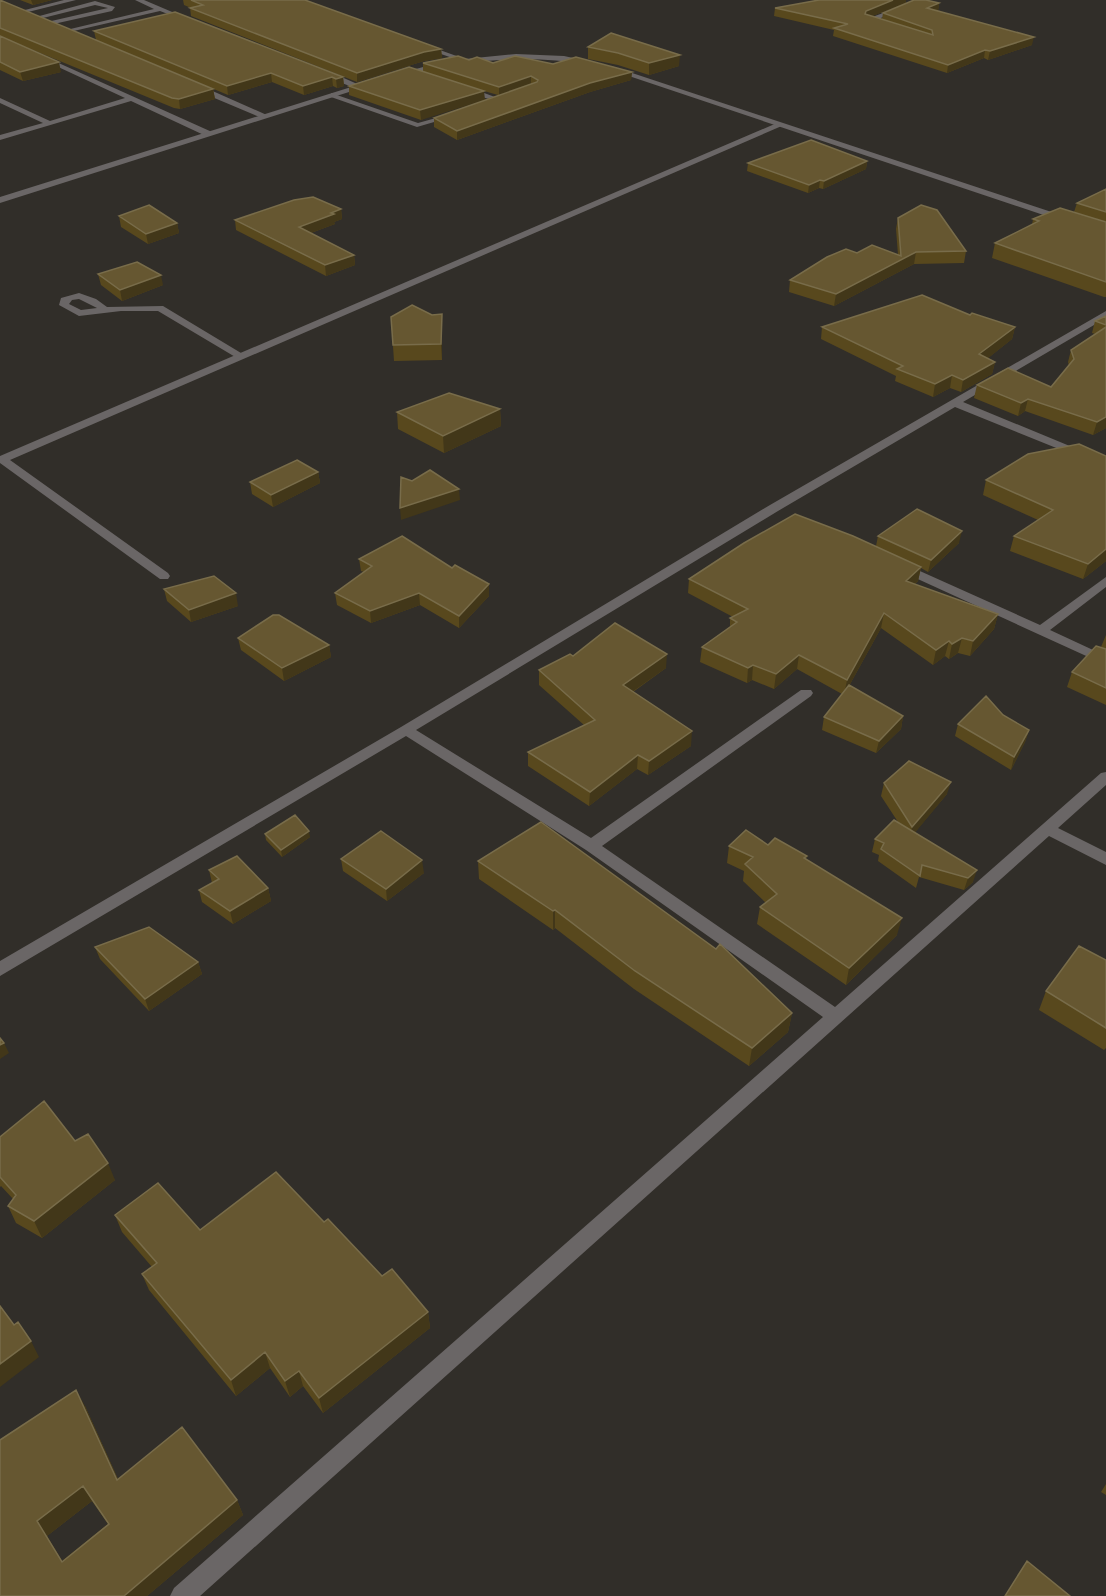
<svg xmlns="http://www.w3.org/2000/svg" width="1106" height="1596" font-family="'Archivo Narrow',sans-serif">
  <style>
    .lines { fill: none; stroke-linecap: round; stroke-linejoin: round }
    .service { fill: #6a6666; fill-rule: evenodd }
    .minor { fill: #6a6666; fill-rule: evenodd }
    .tertiary { fill: #6a6666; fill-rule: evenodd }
    .wall { fill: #58481d; fill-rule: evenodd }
    .shaded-wall { fill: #423719 }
    .building { fill: #665731; stroke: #786c4a; stroke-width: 1.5; fill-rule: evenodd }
  </style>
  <rect width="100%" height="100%" fill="#312e29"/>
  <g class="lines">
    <path class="service" d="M95,1l20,6 -3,4 -63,14 -2,-3 61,-14 -13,-3 -60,15 -3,-2z
      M79,293l17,6 11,8 56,-1 83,50 -9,2 -79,-47h-37l-42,5 -20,-11 2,-7zM79,299l18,9 -16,2 -12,-6 3,-4z"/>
    <path class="minor" d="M64,0h12l-56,14 -3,-2z
      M135,0h9l47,20 -5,1 -26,-10 -95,22 -3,-2 92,-22z
      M918,0h9l-54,21 8,4v2l-14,-4v-4z
      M423,44l42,15 2,1 -6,1 -40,-14z
      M43,56l169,76 1,2 -7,2 -75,-35 -131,39v-5l43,-12 -43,-20v-5l50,23 75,-23 -84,-39z
      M322,71h6l36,16 -7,2 -35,-14z
      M193,85h6l70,31 -7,2 -69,-29z
      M462,87h6l35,13 -18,6v-4l7,-2 -30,-9z
      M331,93l87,30 36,-10 4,2 -41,12 -86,-30z
      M777,123l7,2 -774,335 158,113 2,3 -2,3h-8l-160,-116v-7z
      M1106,311v7l-143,84 143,59v7l-151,-61 -177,104 -362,219 175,108 210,-148h10l2,3 -2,3 -209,150 233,161 266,-234 5,-1v13l-48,43 48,24v13l-57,-29 -849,760h-30l4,-8 649,-571 -237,-167 -180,-114 -406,240v-15l401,-234 369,-222z
      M902,563l138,62 66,-48v10l-56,43 56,26v9l-208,-95 -2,-3 2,-3z"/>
    <path class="tertiary" d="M516,54l48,2 28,6 -4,2c-66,-10 -126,-4 -190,13l-4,-2 51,-14z
      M611,66l495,164v6l-495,-166z
      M364,83l7,2 -371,118v-6z"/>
  </g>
  <path class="wall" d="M0,0l213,89 2,10 -35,10 -6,-1 -163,-67 50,31 -38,9 -23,-11z
    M20,0h32l-19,5z
    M183,0h122l136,49 1,9 -18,3 -67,21 -166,-66 -1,-8h1l-7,-3z
    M906,3l-34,13 10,3 1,-6 56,-10 -1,8 94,34 -44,15 -4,-2 -37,15 -114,-37 1,-6 -60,-14 1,-8z
    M94,31l249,46 1,9 -7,2 -4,-2 -29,9 -32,-13 -44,13 -132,-55z
    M588,47l91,19 -30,9 -31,-10 -30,-6z
    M469,60l24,3 60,1 79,8 -1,8 -41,12 -133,48 -23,-13v-9l64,-23 -14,-4 -63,29 -72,-25v-9l74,-15v-8z
    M867,161l-1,8 -43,20 -4,-1 -11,5 -61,-22 1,-8z
    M1106,189v108h-2l-112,-39 3,-15 37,-18 1,-6 41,-7 3,-9z
    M341,209l1,10 -8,3 1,2 -24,9 43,22 1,10 -29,11 -90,-46 -1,-10z
    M119,216l58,7 2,10 -31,11 -27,-17z
    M898,218l68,33 -2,12 -50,1 -80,42 -45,-14 1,-12 67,-27 41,2 -2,-26z
    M98,274l65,11 -41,16 -21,-16z
    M442,314v46l-48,1 -3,-44z
    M970,315l45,12 -3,12 -24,19 7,4 -3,12 -31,18 -11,-4 -17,9 -38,-16 1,-5 -75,-37 1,-12z
    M1106,316v112l-13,7 -68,-24 -7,5 -44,-18 3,-13 74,2 18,-21 -1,-4 3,-12 24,-16 -3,-1 3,-12z
    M500,409l1,17 -57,27 -46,-24 -1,-17z
    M1028,454l78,107 -23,18 -73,-28 4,-15 24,-16 -55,-25 3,-15z
    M318,472l2,11 -47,24 -21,-13 -2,-12z
    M878,536l81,7 -31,29 -7,-4 -3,13 -3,3 83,30 -4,15 -24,27 -12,-3 -9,6 -4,-3 -12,9 -52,-37 -32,58 54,30 -2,13 -25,24 -54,-23 2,-13 18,-23 -45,-25 -23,20 -22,-9 -5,3 -47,-21 2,-15 28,-20v-9l3,-1 -45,-24 1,-14 187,-33z
    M359,559l93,9 37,16v12l-30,32 -39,-23 -49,18 -34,-18 -2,-12 29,-21 -3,-1z
    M164,589l74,17 -47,16 -24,-21z
    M1106,635v70l-39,-18 5,-15 29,-25z
    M238,638l91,7 2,12 -47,24 -43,-31z
    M573,656l93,12 -33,24 58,54 -43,29 -11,-6 -48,37 -61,-40v-14l56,-27 -45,-40v-15z
    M1003,715l26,15 -4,12 -14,28 -56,-34 3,-12z
    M884,783l63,11 -32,38 58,50 -9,8 -45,-13 -3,11 -38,-27 1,-6 -7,-3 3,-13 23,-17 -17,-26z
    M265,834l45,3 -28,20 -16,-17z
    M768,845l39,11 -1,3 91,76 -51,50 -89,-61 3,-17 6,-4 -23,-22 1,-10 -17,-8 2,-17z
    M341,859l83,14 -37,28 -44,-30z
    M478,861l314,152 -4,19 -39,34 -115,-77 -79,-61 -2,2 -74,-51z
    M209,870l59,18 3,13 -38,23 -31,-22 -3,-12 13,-7z
    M95,947l103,15 4,12 -53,37 -49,-52z
    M1106,960v88l-2,2 -65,-40 7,-19z
    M0,1137l75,4 40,39 -73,58 -26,-15 -8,-17 5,-7 -12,-13 -1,1z
    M115,1215l85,15 124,-8 58,54 46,36 2,16 -107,85 -20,-27 -13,11 -20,-29 -34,28 -87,-106 -7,-16 10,-7 -30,-35z
    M85,1406l33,73 119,21 6,15 -96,81h-147zM92,1501l16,23 -46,37 -15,-25z
    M1106,1484v11l-5,-3z"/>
  <path class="shaded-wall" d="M31,0h21l-19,5z
    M893,0h13v3l-41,16v-5l1,-3z
    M939,3l-1,9 -11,-4z
    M1034,37l-2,8 -44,15 2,-9z
    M441,49l1,9 -18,3 -67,21v-9l67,-21z
    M985,50l-1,8 -37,15 1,-8z
    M680,55l-1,11 -30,9v-12z
    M59,62l2,10 -38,9 -3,-9z
    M632,72l-1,8 -41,12 -133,48v-9l133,-48z
    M271,73l1,9 -44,13 -1,-9z
    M531,76v9l-32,11v-9z
    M332,77l1,9 -29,9 -1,-9z
    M343,77l1,9 -7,2 -1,-9z
    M213,89l2,10 -35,10 -1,-10z
    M484,91l1,9 -64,20 -1,-10z
    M867,161l-1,8 -43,20 1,-8z
    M820,180l-1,8 -11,5 1,-8z
    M341,209l1,10 -8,3 1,2 -35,13 -1,-10z
    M177,223l2,10 -31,11 -2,-10z
    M916,252l-2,12 -80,42 2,-12z
    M354,255l1,10 -29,11 -1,-11z
    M161,275l2,10 -41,16 -2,-11z
    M442,314v46l-1,-16z
    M1015,327l-3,12 -35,28 2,-13z
    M995,362l-3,12 -31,18 2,-12z
    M952,375l-2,13 -17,9 2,-13z
    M1028,399l-3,12 -7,5 3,-13z
    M500,409l1,17 -57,27 -1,-17z
    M1106,417v11l-13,7 4,-13z
    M318,472l2,11 -47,24 -2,-12z
    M459,489l1,11 -59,20 -1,-12z
    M962,531l-3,12 -31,29 3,-12z
    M1106,549v12l-23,18 5,-15z
    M921,567l-3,14 -15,15 3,-15z
    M489,584v12l-30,32v-12z
    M236,593l2,13 -47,16 -2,-12z
    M419,593l1,12 -49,18 -1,-12z
    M884,613l-3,15 -37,67 3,-15z
    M998,614l-4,15 -24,27 3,-15z
    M962,638l-4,15 -9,6 3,-15z
    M949,641l-4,15 -12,9 3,-15z
    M329,645l2,12 -47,24 -2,-13z
    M667,654l-1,14 -44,31 1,-14z
    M799,655l-2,14 -23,20 2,-15z
    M753,665l-1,15 -5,3 1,-15z
    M903,716l-2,13 -25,24 3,-12z
    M1029,730l-4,12 -14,28 3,-13z
    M692,731l-1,15 -43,29 1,-14z
    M638,755l-1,14 -48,37 1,-14z
    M951,782l-4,12 -38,46 3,-13z
    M309,831l1,6 -28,20 -1,-7z
    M422,860l2,13 -37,28 -1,-12z
    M977,870l-4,12 -9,8 4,-12z
    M268,888l3,13 -38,23 -3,-13z
    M555,910v18l-2,2v-19z
    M902,918l-5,17 -51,50 3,-17z
    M198,962l4,12 -53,37 -4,-12z
    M792,1013l-4,19 -39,34 3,-18z
    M4,1043l5,10 -9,6v-14z
    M108,1163l7,17 -73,58 -8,-17z
    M428,1312l2,16 -107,85 -4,-15z
    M31,1341l8,16 -39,30v-23z
    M265,1352l5,16 -34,28 -5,-16z
    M299,1371l4,15 -13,11 -5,-16z
    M76,1390l9,16 40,89 -8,-15z
    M83,1486l9,15 -45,35 24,39 -34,-54z
    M237,1500l6,15 -96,81h-23z"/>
  <path class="building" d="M0,0l213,89 -34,10 -7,-1 -172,-70z
    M191,0h114l136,49 -17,3 -67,21 -167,-65 13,-3z
    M819,0h74l-27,11 -1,3 68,21 -1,-5 -49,-17 31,-13h12l13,3 -12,5 107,29 -44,14 -5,-1 -37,15 -114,-37 14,-4 -73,-16z
    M175,12l168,65 -7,2 -4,-2 -29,9 -32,-13 -44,13 -133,-55z
    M611,33l69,22 -31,8 -31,-10 -30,-6z
    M0,36l59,26 -39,10 -20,-10z
    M458,56l11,4 8,-3 16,6 22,-7 38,8 23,-7 56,15 -42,11 -133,48 -23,-13 103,-36 1,-2 -7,-4 -32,11 -76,-24z
    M409,67l75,24 -64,19 -71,-24z
    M811,140l56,21 -43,20 -4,-1 -11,5 -61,-22z
    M1106,189v23l-29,-9z
    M313,197l28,12 -10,4 3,1 -35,13 55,28 -29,10 -90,-45 59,-20z
    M149,205l28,18 -31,11 -27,-18z
    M921,205l16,5 29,41 -50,1 -80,42 -46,-14 37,-23 19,-8 11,4 15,-8 29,11 -3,-38z
    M1060,208l46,14v60l-111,-39 44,-22 -6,-2z
    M137,262l24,13 -41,15 -22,-16z
    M922,295l48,20 2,-2 43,14 -36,27 16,8 -32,18 -11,-5 -17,9 -38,-15 6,-3 -81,-39z
    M412,305l20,10 10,-1 -1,30 -48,1 -2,-28z
    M1106,316v9l-11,-4z
    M1106,327v90l-9,5 -69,-23 -7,4 -44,-18 31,-17 43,19 23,-28 -3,-9z
    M449,393l51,16 -57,27 -46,-24z
    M1079,444l27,12v93l-18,15 -74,-28 39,-26 -67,-30 42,-26z
    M297,460l21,12 -47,23 -21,-13z
    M430,470l29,19 -59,19 1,-31 11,4z
    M917,509l45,22 -31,29 -53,-24z
    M795,514l58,22 68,31 -15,14 92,33 -25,27 -11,-3 -10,6 -3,-3 -13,9 -52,-37 -37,67 -48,-25 -23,19 -23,-9 -5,3 -46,-21 35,-25 -7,-4 18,-9 -59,-30 55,-36z
    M402,536l50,32 3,-3 34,19 -30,32 -40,-23 -49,18 -35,-18 37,-27 -13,-7z
    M214,576l22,17 -47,17 -25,-21z
    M273,615h6l50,30 -47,23 -44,-30z
    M615,623l52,31 -44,31 69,46 -43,30 -11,-6 -48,37 -62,-40 67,-32 -56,-50 31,-16 3,2z
    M1096,646l10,3v39l-34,-16z
    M849,685l54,31 -24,25 -55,-24z
    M986,696l17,19 26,15 -15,27 -56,-33z
    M909,761l42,21 -39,45 -28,-44z
    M295,815l14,16 -28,19 -16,-16z
    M894,820l83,50 -9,8 -46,-13 -2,11 -39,-27 3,-6 -9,-4z
    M541,822l175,127 4,-5 72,69 -40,35 -117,-77 -80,-61 -2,1 -75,-50z
    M746,830l22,15 7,-7 32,18 -3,2 98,60 -53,50 -89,-61 17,-13 -32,-30 8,-7 -24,-11z
    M381,831l41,29 -36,29 -45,-30z
    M237,856l31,32 -38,23 -31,-21 20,-11 -10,-9z
    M149,927l49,35 -53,37 -50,-52z
    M1079,946l27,14v68l-60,-37z
    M0,1038l4,5 -4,2z
    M44,1101l31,40 13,-7 20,29 -74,58 -26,-15 8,-11 -16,-18v-40z
    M276,1172l48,50 4,-3 54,57 10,-7 36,43 -109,86 -20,-27 -14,10 -20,-29 -34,28 -89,-106 15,-11 -42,-48 43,-32 42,47z
    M0,1306l14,19 4,-3 13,19 -31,23z
    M76,1390l41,90 65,-53 55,73 -113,96h-124v-156zM83,1486l26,38 -47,38 -25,-41z
    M1027,1561l43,35h-65z"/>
</svg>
